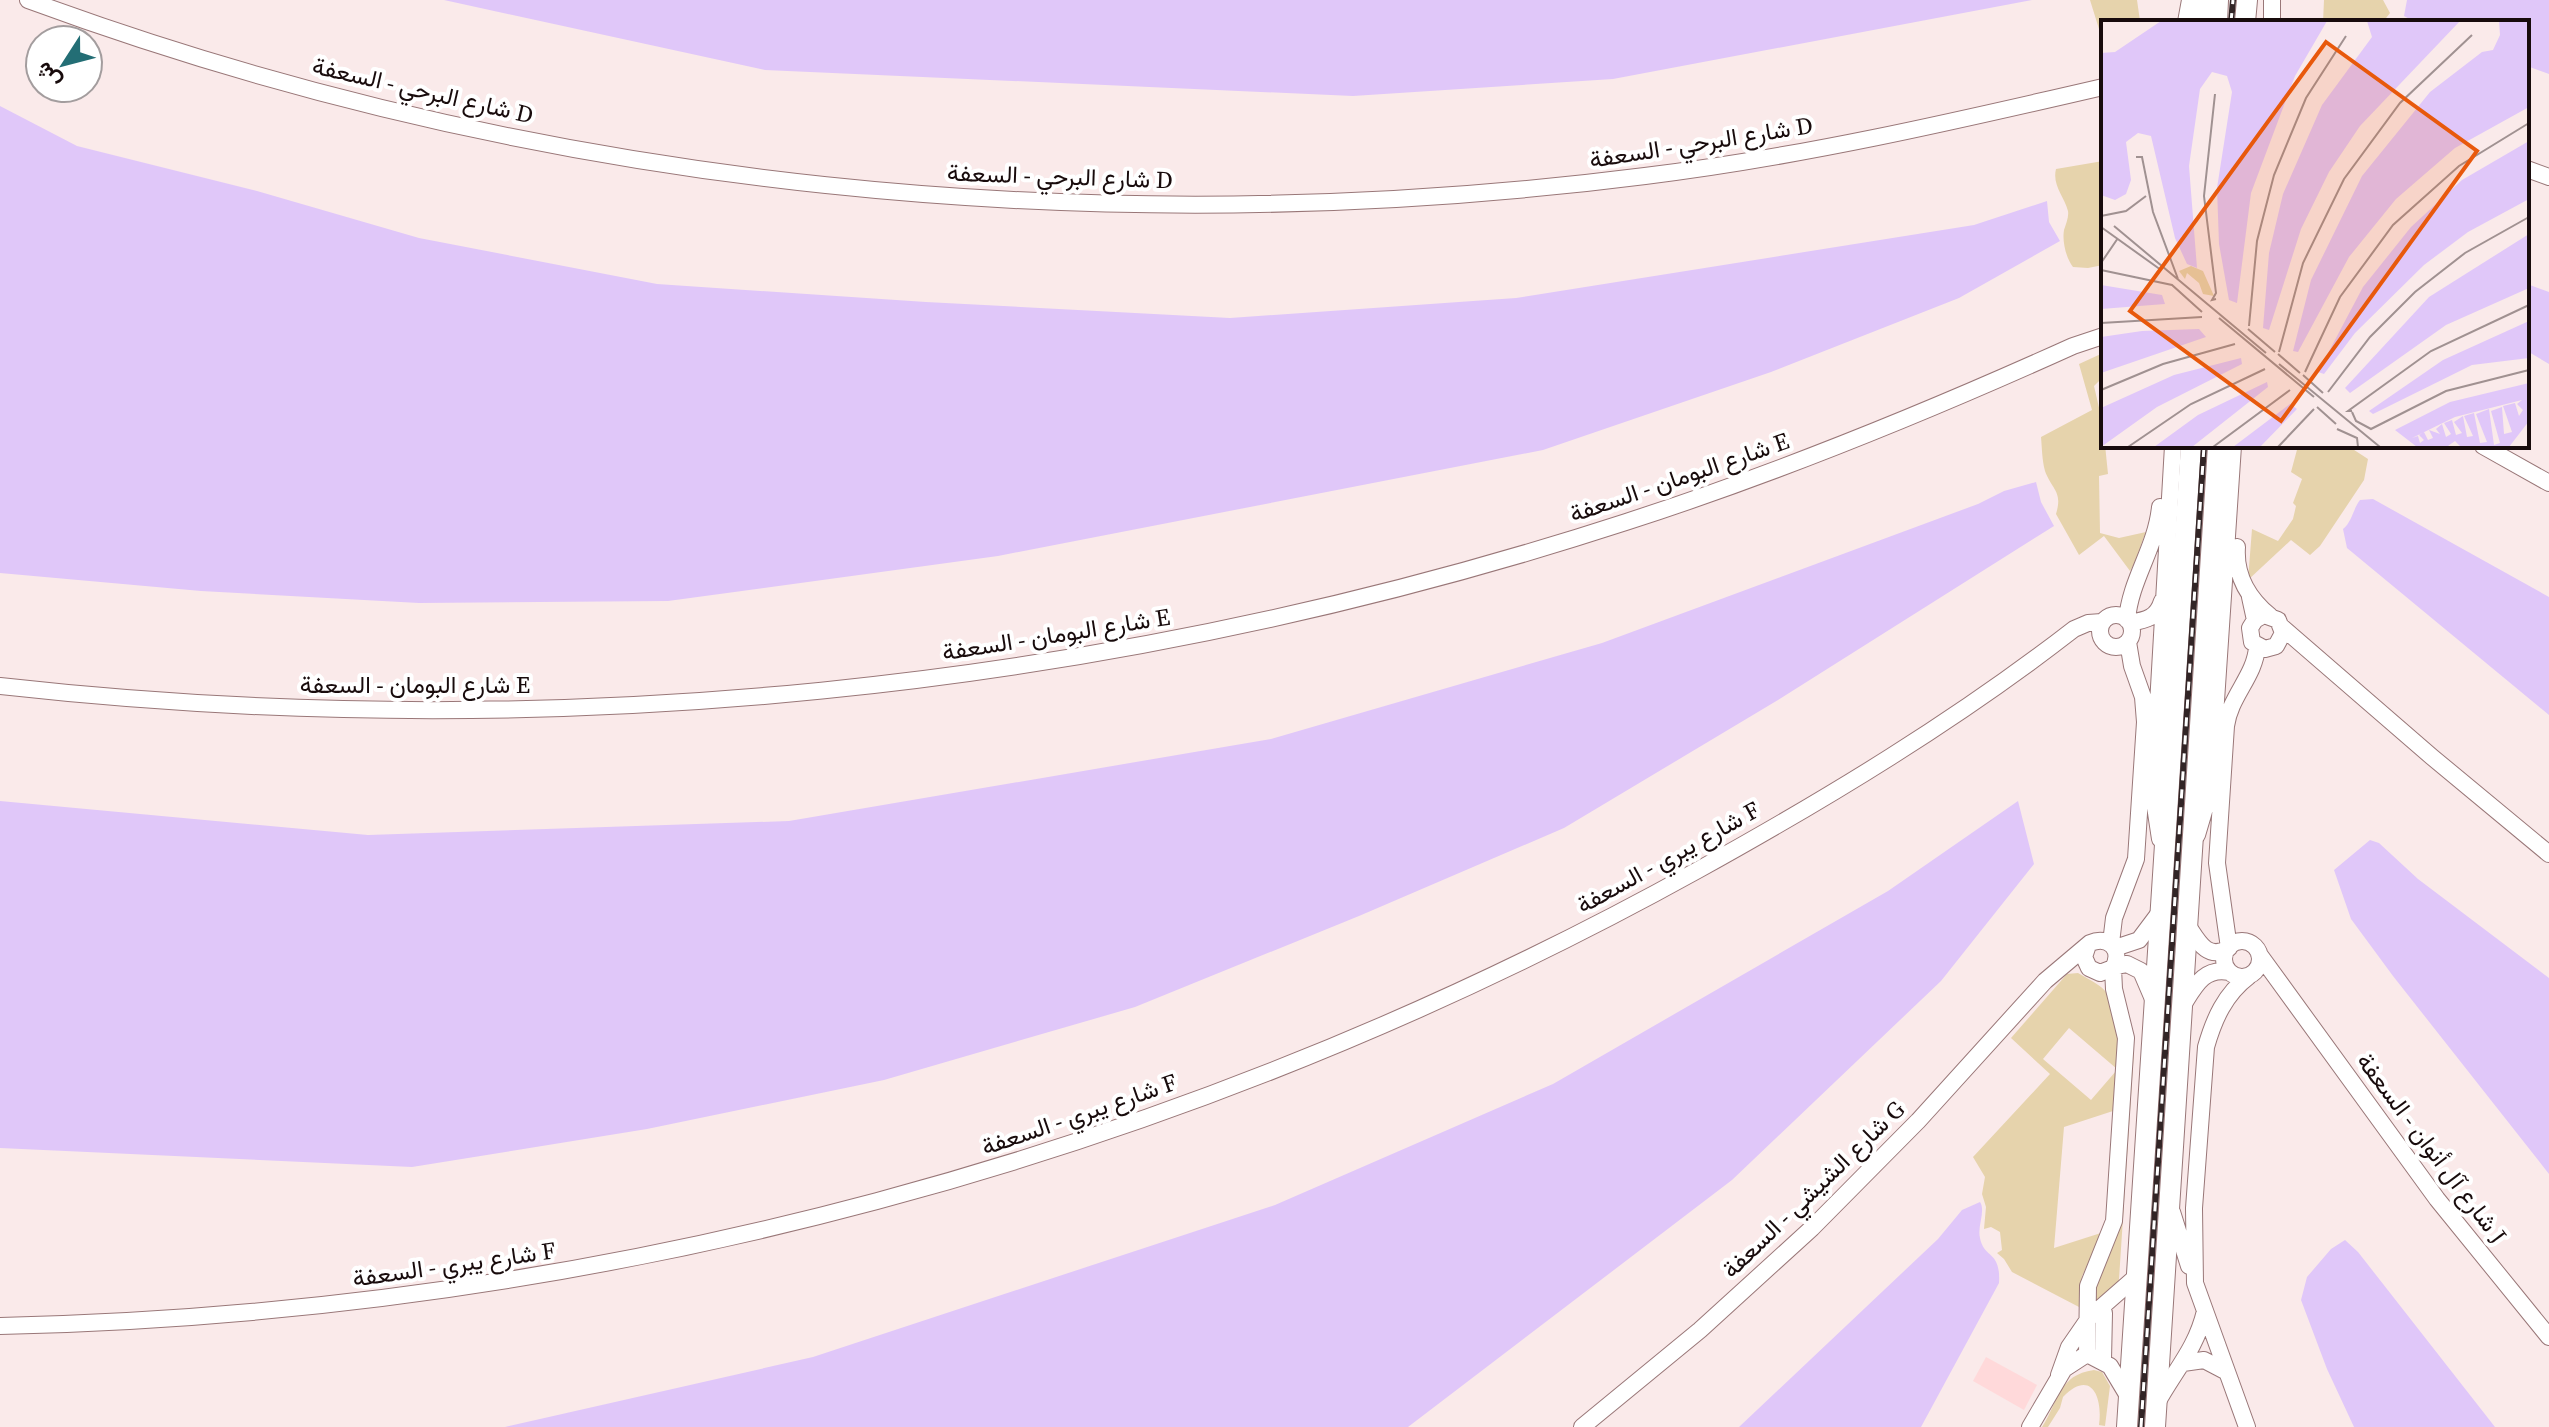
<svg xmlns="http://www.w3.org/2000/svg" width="2549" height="1427" font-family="'Source Serif 4',Vazirmatn,serif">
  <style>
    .built { fill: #ffd9da }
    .green { fill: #e6d3ac }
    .water { fill: #e0c7f9 }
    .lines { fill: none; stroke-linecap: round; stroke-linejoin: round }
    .minor-casing { stroke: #997778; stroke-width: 18 }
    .major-casing { stroke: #997778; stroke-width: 22 }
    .minor { stroke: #fff; stroke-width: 16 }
    .major { stroke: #fff; stroke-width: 20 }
    .rail-casing { stroke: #322526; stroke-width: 6 }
    .rail { stroke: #fff; stroke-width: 3; stroke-dasharray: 9; stroke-linecap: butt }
    .labels { text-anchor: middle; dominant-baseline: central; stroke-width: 8; stroke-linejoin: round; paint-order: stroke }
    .street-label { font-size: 24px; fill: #180b0c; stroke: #fff }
    .inset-road { fill: none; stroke: #a09191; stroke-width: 2 }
    .view { fill: #e8590c; fill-opacity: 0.15; stroke: #e8590c; stroke-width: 4 }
    .inset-edge { fill: none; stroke: #180b0c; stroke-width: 4 }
  </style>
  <rect width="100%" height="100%" fill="#faeaea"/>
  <path class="built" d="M1986,1357l51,28 -13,25 -51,-29z"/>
  <path class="green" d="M2090,0h47l3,21 36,1h-73v6l-4,1z
    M2324,0h59l7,13 -7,9h-60z
    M2103,161v104l-15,3 -15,-1c-7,-9 -11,-26 -9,-37 2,-6 5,-13 4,-19 -4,-15 -16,-26 -12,-42z
    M2103,353v24l-9,9 9,39 5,49 -9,2 1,57 19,5 27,-6c-6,13 -8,26 -16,39l-26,-35 -25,19 -23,-41c7,-23 -4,-24 -11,-43 -3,-11 -3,-23 -4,-34l51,-27 -13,-46z
    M2298,446h50l20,13 -4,21 -44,66 -10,9 -19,-15 -43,40 4,-51 26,12 15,-22 3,-13 -3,-3 9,-24 -11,-7z
    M2078,973c8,5 17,9 23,14 22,18 17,56 16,82l-48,-41 -26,31 48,41 25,-29 -3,40 -49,16 -10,121 50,-16 -22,44 -3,31 -67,-35 -8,-13 -7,-6 5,-3 -2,-18 -9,-5 -7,2 2,-22 -4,-13 3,-17 -12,-20 77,-83 -39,-36 56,-64z
    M2131,1051h3l-15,228 -2,8 -24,19 4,-33 18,-33z
    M2094,1370l8,2 8,14 -5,40 -6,-1c4,-28 -8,-57 -36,-28l-3,11 -12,19h-6c17,-26 16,-52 52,-57z"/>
  <path class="water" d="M444,0h1588l-419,79 -260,17 -588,-26z
    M2407,0h142v74l-22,-8v-44h-112l-11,-6z
    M0,106l77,40 180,45 162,47 238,46 269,18 304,16 286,-20 458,-73 73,-24 2,21 11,19 -101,57 -188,74 -228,78 -545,106 -330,45 -249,2 -218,-12 -201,-18z
    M2527,284l22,8v72l-22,-13z
    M2036,482l5,20 13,24 -276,174 -214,128 -205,88 -224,91 -251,73 -237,49 -235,38 -412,-19v-347l368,34 421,-14 482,-82 331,-96 376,-139 26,-13z
    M2373,499l176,98v118l-202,-167 -4,-19c9,-7 10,-20 17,-29z
    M2018,801l16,63 -93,117 -209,199 -324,247h-903l308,-70 462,-152 278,-121 335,-193z
    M2370,840l9,3 39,36 131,99v196l-156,-198 -42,-57 -17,-49z
    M1980,1202c6,9 -3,24 0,36 4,21 21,12 19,45l-78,144h-182l199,-188 24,-29z
    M2345,1240l13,12 137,175h-141l-27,-58 -26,-69 6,-23 24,-28z"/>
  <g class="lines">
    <defs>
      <path id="minor" d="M28,0c515,190 1074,245 1617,176 155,-19 307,-54 458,-89
        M2186,22l4,-22
        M2201,22l1,-22
        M2272,22v-22
        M2527,169l22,8
        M2483,446l66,37
        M2237,547c-2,28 11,51 33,69
        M2250,597l5,23 -5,8 2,14 13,7 11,-3 7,-13 -5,-13 -14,-5 -9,5
        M2100 631a16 16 0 1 1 32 0a16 16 0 1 1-32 0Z
        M2127,620c3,-40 29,-72 33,-113
        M2130,623c16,-3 27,-5 32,-22
        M2283,628l149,129 117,97
        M0,686c546,61 1103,6 1626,-164 152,-49 301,-110 447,-176l30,-10
        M2197,835l13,-44 23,-345
        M2160,839l-5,-33 -1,-33 19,-327
        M2188,926c10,15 19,34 39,23
        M2224 959a18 18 0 1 1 36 0a18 18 0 1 1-36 0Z
        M2111,943l3,-25 22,-59 9,-137 -2,-25 -11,-31 -4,-24
        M2115,948l24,-8 21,-28
        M2229,948l-12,-85 9,-137c4,-30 29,-50 31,-79
        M2259,954l178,245 112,138
        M2115,966l12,-2 14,7 12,28
        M2183,1005c12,-19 21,-38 46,-33
        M2172,1212l17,54
        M0,1326c594,-13 1178,-168 1698,-456 130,-72 259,-150 376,-241l14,-6 14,-1
        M2087,1354l1,-68 26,-65 12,-183 -12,-49 -1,-21
        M2087,1354l23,12 18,30
        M2103,1360l1,-47
        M2183,1363l21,-3 21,11
        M2059,1375l10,-28 20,-29 48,-42
        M2157,1403c18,-33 39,-54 48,-92
        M1582,1427l118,-97 112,-102 106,-107 127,-140 45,-38c19,-8 33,7 23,25l-13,5 -11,-5 -5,-11 4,-12
        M2030,1427l34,-58 23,-15
        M2247,1427l-52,-144 -1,-75 12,-161c8,-28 19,-53 43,-71"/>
      <path id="major" d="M2217,22l1,-22
        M2245,22l2,-22
        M2127,1427l64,-981
        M2155,1427l63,-981"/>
    </defs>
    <use href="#minor" class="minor-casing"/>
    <use href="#major" class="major-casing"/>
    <use href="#minor" class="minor"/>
    <use href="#major" class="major"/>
    <defs>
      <path id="rail" d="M2231,22l2,-22
        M2141,1427l63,-981"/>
    </defs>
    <use href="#rail" class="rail-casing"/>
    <use href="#rail" class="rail"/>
  </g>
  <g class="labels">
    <g class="street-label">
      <text transform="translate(423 90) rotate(13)">شارع البرحي - السعفة D</text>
      <text transform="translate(1701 142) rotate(-9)">شارع البرحي - السعفة D</text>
      <text transform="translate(1060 176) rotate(2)">شارع البرحي - السعفة D</text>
      <text transform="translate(1679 477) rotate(-19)">شارع البومان - السعفة E</text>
      <text transform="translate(1056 634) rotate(-9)">شارع البومان - السعفة E</text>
      <text x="415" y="684">شارع البومان - السعفة E</text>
      <text transform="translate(1668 857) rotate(-29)">شارع يبري - السعفة F</text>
      <text transform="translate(1079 1114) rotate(-19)">شارع يبري - السعفة F</text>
      <text transform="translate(2432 1148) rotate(53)">شارع آل أنوان - السعفة J</text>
      <text transform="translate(1813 1189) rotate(-44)">شارع الشيشي - السعفة G</text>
      <text transform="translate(454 1264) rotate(-8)">شارع يبري - السعفة F</text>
    </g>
  </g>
  <g transform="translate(2101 20)">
    <rect width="428" height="428" fill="#faeaea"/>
    <path d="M90,246l12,5 11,25 -11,-2 -4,-11 -12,-10 -2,6 -6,-8z" fill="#e6d3ac"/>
    <path d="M60,1h166l-32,55 -44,117 -14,110 -8,-3 -10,-56 -2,-56 15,-96 -5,-16 -15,-4 -12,17 -11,77 8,102 -10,-4 -12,-26 -24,-102 -13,-3 -12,9 5,38 -5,14 -11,6 -14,-5v-142l14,-1zM266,1h93l-100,105 -31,46 -28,57 -32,101 -6,-2 6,-75 14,-59 39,-89 50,-68zM398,1h30v86l-74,41 -59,51 -47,58 -51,95 -5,-1 18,-71 51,-104 68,-84 52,-40 11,-2 7,-15zM428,121v58l-61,33 -44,33 -69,68 -31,41 -6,-2 45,-85 48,-60 51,-47zM428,214v54l-83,37 -96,68 -5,-5 84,-91zM0,265l61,10 3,9 -64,5zM428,301v37l-57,7 -99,49 -4,-3 74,-51zM41,311l57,-2 7,8 -105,36v-36zM140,338l1,6 -85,43 -56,40v-39l73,-33zM166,362l1,5 -76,60h-38l44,-32zM428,363v38l-20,26h-48l-6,-6 -7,5 -31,1 -22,-17 55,-28zM189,384l7,5 -37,38h-27z" fill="#e0c7f9"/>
    <path d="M421,380l-5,4 6,6 -4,6 -4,-13 -12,3 9,26 -8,2 -2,-27 -11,4 9,32 -6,2 -5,-36 -13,5 11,28 -7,1 -6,-30 -10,3 9,20 -6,1 -4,-21 -9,6 8,11 -6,2 -4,-15 -8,3 7,11 -5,3 -4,-13 -6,5 4,5 -11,-4 4,8 -5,2 -4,-8 -5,3 5,5 -4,3 -2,-7 -6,2 43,-21z" fill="#faeaea"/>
    <path class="inset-road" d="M114,74l-11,102 12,97 -4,7 4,-1M35,137h6l11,55 25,67M0,196l25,-5 20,-15M13,206l152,127M0,207l60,43M0,243l17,-25M0,250l71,15 30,27M118,298l95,79M0,303l101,-6M148,306l8,-85 17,-66 32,-77 40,-62M147,309l27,23M178,332l24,-89 41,-84 56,-76 72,-68M177,334l22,19M178,344l101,83M204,352l35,-75 53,-72 66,-59 70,-43M202,355l20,18M0,370l62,-26 72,-20M227,372l42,-55 45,-45 50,-39 64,-36M216,387l19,17M251,391h-4l83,-60 98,-46M251,392l4,9 15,8 75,-38 83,-21M236,409l20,9 1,9M27,427l63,-43 74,-35M112,427l77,-57M177,427l36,-38"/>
    <path class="view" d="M225,22l151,109 -196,270 -151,-110z"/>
    <rect width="428" height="428" class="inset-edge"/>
  </g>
  <g transform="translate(64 64) rotate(234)"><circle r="38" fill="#ffffff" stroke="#a39d9e" stroke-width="2"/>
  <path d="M0-6L14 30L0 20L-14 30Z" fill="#236e75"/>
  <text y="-12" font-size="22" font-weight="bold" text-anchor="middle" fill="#180b0c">ش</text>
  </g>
</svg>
